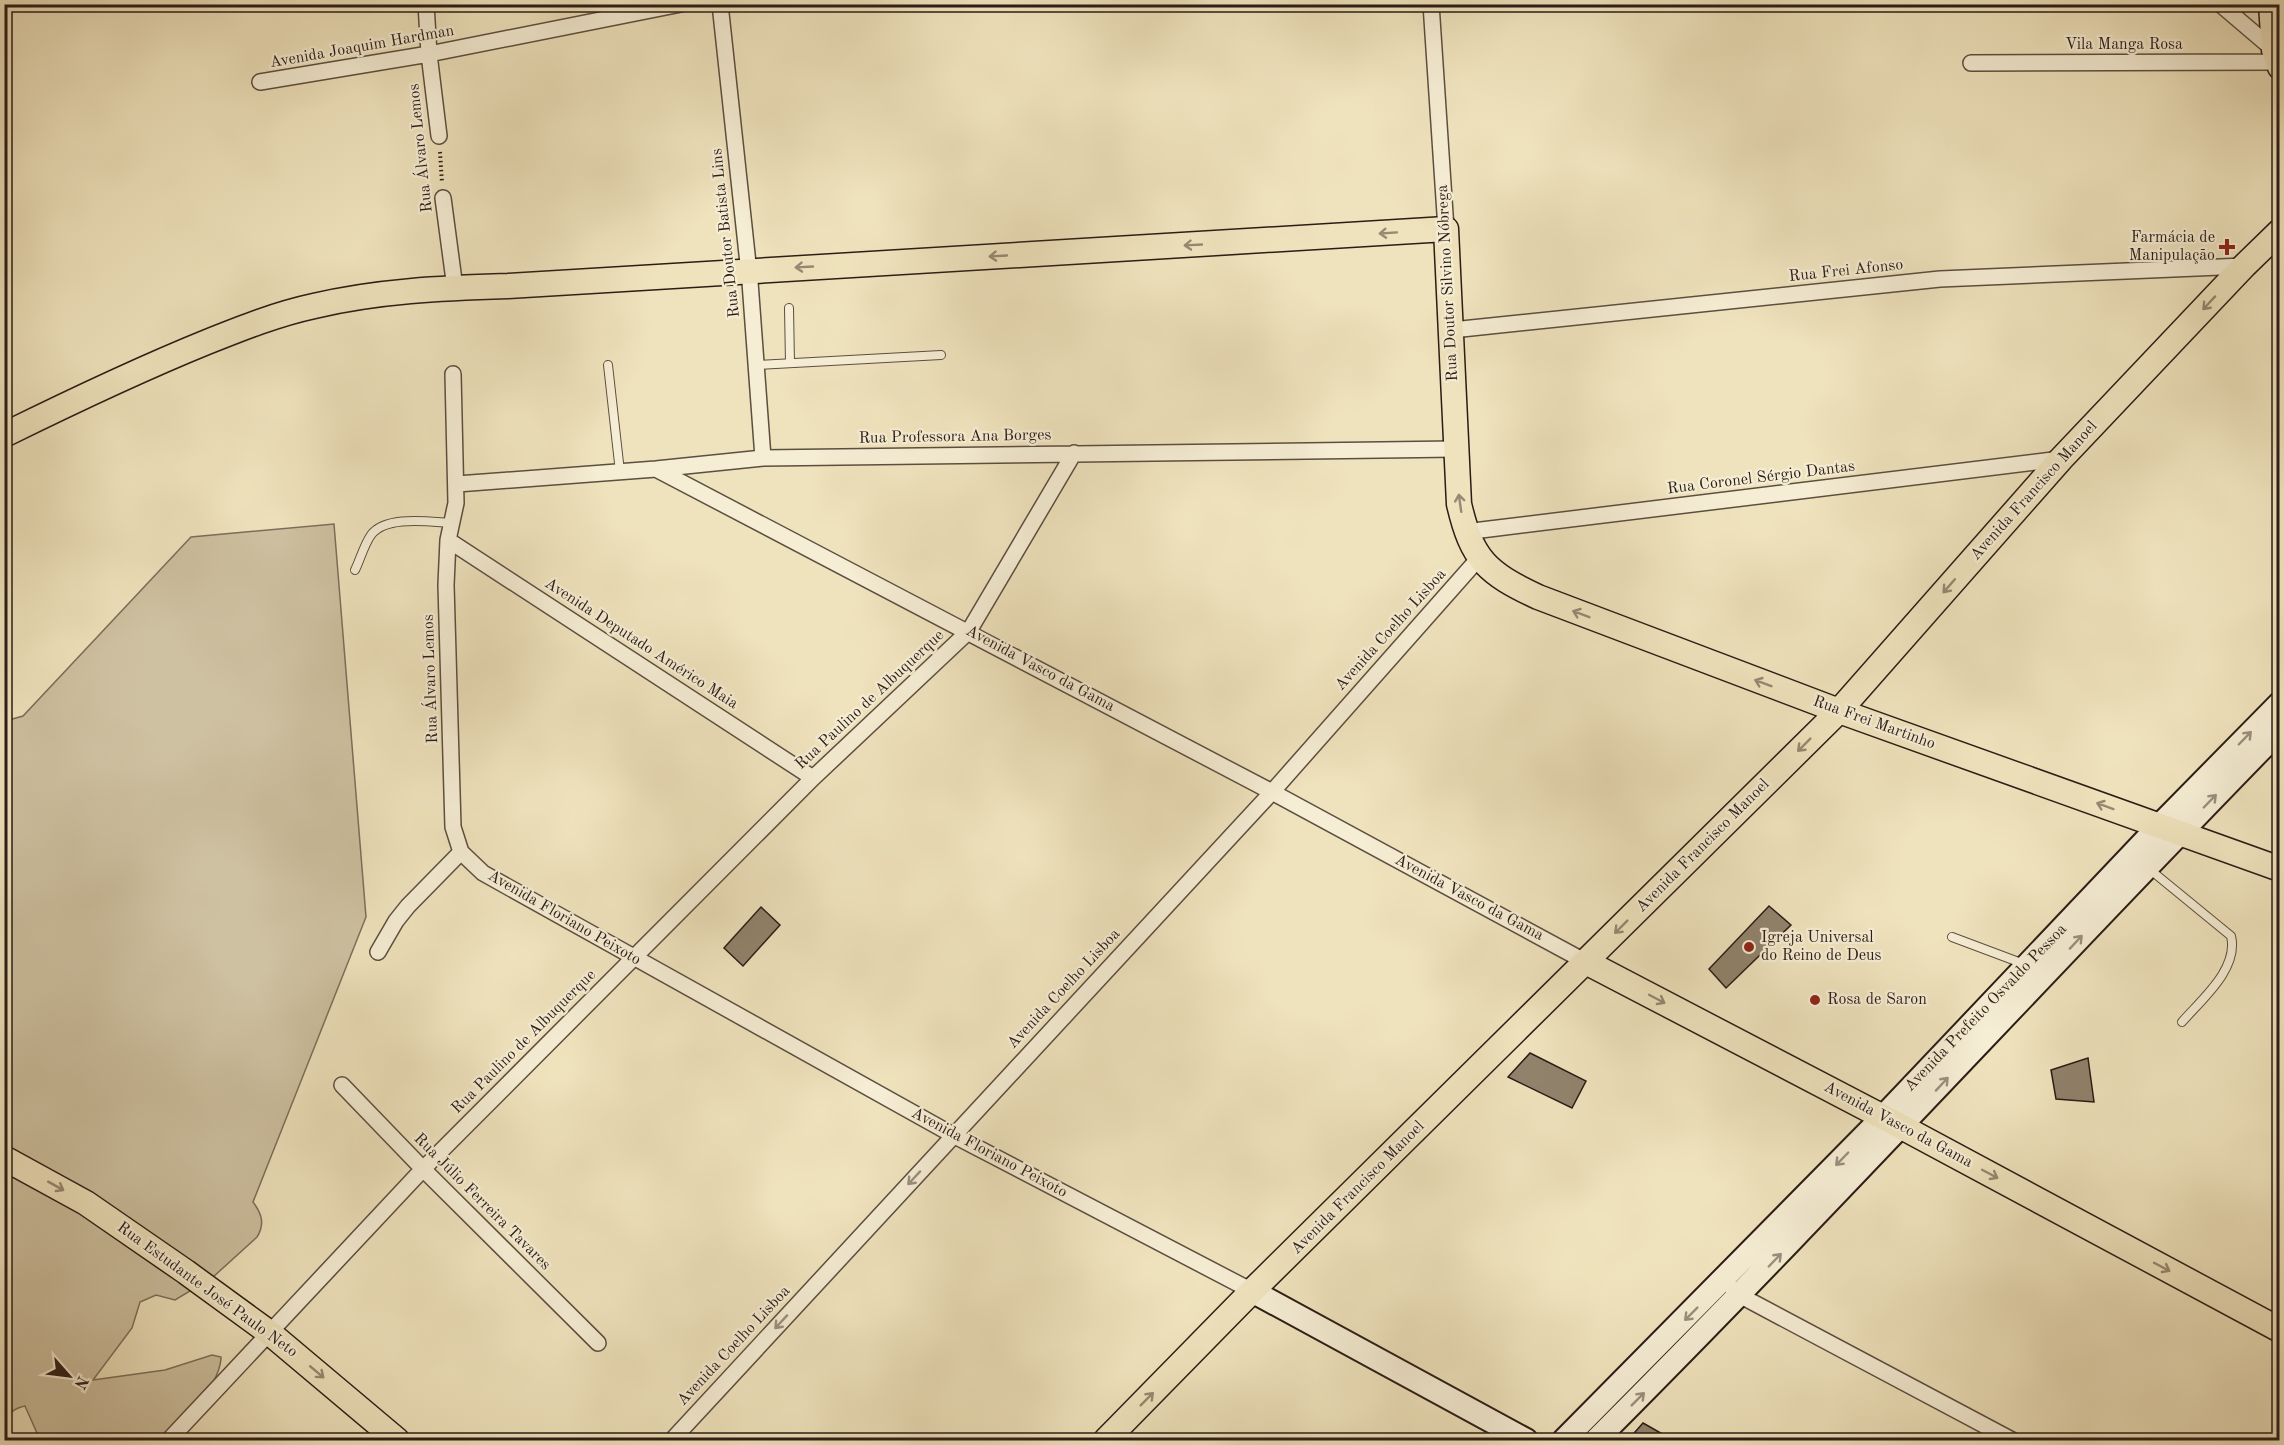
<svg xmlns="http://www.w3.org/2000/svg" width="2284" height="1445" font-family="'Old Standard TT',serif">
  <style>
    .green { fill: #cec1a1; stroke: #7c6e5c; stroke-width: 1.5 }
    .building { fill: #91836d; stroke: #2b1c16; stroke-width: 1.5 }
    .lines { fill: none; stroke-linecap: round; stroke-linejoin: round }
    .lane-casing { stroke: #5c4e40; stroke-width: 10 }
    .street-casing { stroke: #5c4e40; stroke-width: 18 }
    .secondary-casing { stroke: #2b1c16; stroke-width: 26 }
    .primary-casing { stroke: #2b1c16; stroke-width: 27 }
    .path { stroke: #2b1c16; stroke-width: 4; stroke-dasharray: 1.5 3; stroke-linecap: butt }
    .lane { stroke: #f5edd4; stroke-width: 8 }
    .street { stroke: #f5edd4; stroke-width: 15 }
    .secondary { stroke: #f5edd4; stroke-width: 22 }
    .primary { stroke: #efe3bd; stroke-width: 24 }
    .oneway { stroke: #978972 }
    .oneway2 { stroke: #9a8f7e }
    .poi-dot { fill: #8f2418; stroke: #f5edd4; stroke-width: 2 }
    .labels { text-anchor: middle; dominant-baseline: central; stroke-width: 4.5; stroke-linejoin: round; paint-order: stroke }
    .street-label { font-size: 16px; fill: #2b1c16; stroke: #f5edd4 }
    .poi-label { font-size: 16px; fill: #2b1c16; stroke: #f5edd4; text-anchor: start }
  </style>
  <rect width="100%" height="100%" fill="#efe3bd"/>
  <filter id="stains"><feTurbulence type="fractalNoise" baseFrequency=".00333" numOctaves="4"/><feColorMatrix values="0 0 0 0 .2 0 0 0 0 .09 0 0 0 0 .02 0 0 0 .5 -.17"/></filter>
  <radialGradient id="worn" r=".72"><stop offset=".6" stop-color="#630" stop-opacity="0"/><stop offset="1" stop-color="#630" stop-opacity=".3"/></radialGradient>
  <path class="green" d="M334,524l32,393 -113,285c9,12 12,22 4,35l-45,41 -37,22 -19,-5 -16,7 -8,26 -39,52 72,-10 47,-15 9,2c0,24 -33,63 -47,83h-129l-8,-7 -12,-27c-10,2 -15,6 -20,15v-700l18,-5 168,-179z"/>
  <path class="building" d="M1769,906l22,19 -65,63 -17,-19z
    M761,907l19,18 -37,41 -19,-18z
    M1530,1053l56,28 -14,27 -64,-31z
    M2088,1058l6,44 -38,-3 -5,-29z
    M1643,1423l30,17h-45z"/>
  <g class="lines">
    <defs>
      <path id="lane" d="M789,308l1,55
        M608,365l12,107
        M756,365l185,-10
        M355,570c5,-10 9,-25 16,-35 15,-20 59,-13 81,-12
        M2148,868l83,68c8,33 -30,64 -49,86
        M1952,937l72,27"/>
      <path id="street" d="M426,4l3,50 10,82
        M720,4l30,278 13,176
        M1431,4l15,225
        M2220,4l54,46
        M1971,63l306,-1
        M260,82l169,-28 252,-50
        M443,198l12,90
        M1452,330l488,-51 304,-13
        M453,374l3,129 -8,37 -2,45 7,242 8,25 22,21 470,262 299,156
        M656,469l616,323 314,170
        M457,484l199,-15 107,-11 692,-9
        M1465,532l596,-73
        M448,540l365,238
        M378,952l18,-31 12,-15 53,-54
        M342,1085l81,84 175,174
        M1733,1289l8,7 271,144
        M169,1440l254,-271 390,-391 156,-147 105,-178
        M672,1440l600,-648 207,-234"/>
      <path id="secondary" d="M1252,1291l274,149
        M1564,1440l319,-323 277,-292 120,-122
        M1596,1440c232,-232 454,-475 684,-710"/>
      <path id="primary" d="M2271,4l3,46 6,17
        M4,435c67,-33 134,-65 203,-93 35,-14 70,-28 107,-36 63,-15 129,-18 194,-20l938,-57 13,275c13,56 28,69 79,93l301,114 441,158
        M1586,962l316,165 378,203
        M4,1158l82,45 100,69 85,62 126,106
        M1106,1440l146,-149 587,-580 222,-252 183,-193 36,-35"/>
    </defs>
    <use href="#lane" class="lane-casing"/>
    <use href="#street" class="street-casing"/>
    <use href="#secondary" class="secondary-casing"/>
    <use href="#primary" class="primary-casing"/>
    <path class="path" d="M440,152l2,31"/>
    <use href="#lane" class="lane"/>
    <use href="#street" class="street"/>
    <use href="#secondary" class="secondary"/>
    <use href="#primary" class="primary"/>
  </g>
  <defs><path id="oneway-shaft" d="M-6 0H5M1.5-3L5.5 0L1.5 3" fill="none" stroke-width="1.6" stroke-linecap="round" stroke-linejoin="round" transform="scale(1.5)"/></defs>
  <g class="oneway">
    <use href="#oneway-shaft" transform="translate(1388 233) rotate(176)"/>
    <use href="#oneway-shaft" transform="translate(1193 245) rotate(177)"/>
    <use href="#oneway-shaft" transform="translate(998 256) rotate(177)"/>
    <use href="#oneway-shaft" transform="translate(804 267) rotate(177)"/>
    <use href="#oneway-shaft" transform="translate(2209 303) rotate(133)"/>
    <use href="#oneway-shaft" transform="translate(1460 503) rotate(-98)"/>
    <use href="#oneway-shaft" transform="translate(1949 586) rotate(131)"/>
    <use href="#oneway-shaft" transform="translate(1581 614) rotate(-159)"/>
    <use href="#oneway-shaft" transform="translate(1763 683) rotate(-159)"/>
    <use href="#oneway-shaft" transform="translate(1804 745) rotate(135)"/>
    <use href="#oneway-shaft" transform="translate(2105 806) rotate(-160)"/>
    <use href="#oneway-shaft" transform="translate(1621 927) rotate(135)"/>
    <use href="#oneway-shaft" transform="translate(1657 999) rotate(28)"/>
    <use href="#oneway-shaft" transform="translate(1990 1174) rotate(28)"/>
    <use href="#oneway-shaft" transform="translate(56 1186) rotate(29)"/>
    <use href="#oneway-shaft" transform="translate(2162 1267) rotate(28)"/>
    <use href="#oneway-shaft" transform="translate(317 1372) rotate(40)"/>
    <use href="#oneway-shaft" transform="translate(1147 1399) rotate(-45)"/>
  </g>
  <g class="oneway2">
    <use href="#oneway-shaft" transform="translate(2245 738) rotate(-46)"/>
    <use href="#oneway-shaft" transform="translate(2210 801) rotate(-46)"/>
    <use href="#oneway-shaft" transform="translate(2076 942) rotate(-47)"/>
    <use href="#oneway-shaft" transform="translate(1942 1084) rotate(-47)"/>
    <use href="#oneway-shaft" transform="translate(1842 1159) rotate(134)"/>
    <use href="#oneway-shaft" transform="translate(914 1178) rotate(133)"/>
    <use href="#oneway-shaft" transform="translate(1775 1260) rotate(-46)"/>
    <use href="#oneway-shaft" transform="translate(1691 1314) rotate(135)"/>
    <use href="#oneway-shaft" transform="translate(781 1322) rotate(133)"/>
    <use href="#oneway-shaft" transform="translate(1638 1399) rotate(-45)"/>
  </g>
  <g class="poi-dot">
    <path d="M2224 238h6v6h6v6h-6v6h-6v-6h-6v-6h6z"/>
    <circle cx="1749" cy="947" r="6"/>
    <circle cx="1815" cy="1000" r="6"/>
  </g>
  <g class="labels">
    <g class="street-label">
      <text x="2124" y="45">Vila Manga Rosa</text>
      <text transform="translate(362 47) rotate(-10)">Avenida Joaquim Hardman</text>
      <text transform="translate(421 148) rotate(-96)">Rua Álvaro Lemos</text>
      <text transform="translate(726 233) rotate(-96)">Rua Doutor Batista Lins</text>
      <text transform="translate(1846 271) rotate(-6)">Rua Frei Afonso</text>
      <text transform="translate(1448 283) rotate(-93)">Rua Doutor Silvino Nóbrega</text>
      <text transform="translate(955 437) rotate(-1)">Rua Professora Ana Borges</text>
      <text transform="translate(1761 478) rotate(-7)">Rua Coronel Sérgio Dantas</text>
      <text transform="translate(2034 491) rotate(-48)">Avenida Francisco Manoel</text>
      <text transform="translate(1391 630) rotate(-48)">Avenida Coelho Lisboa</text>
      <text transform="translate(641 644) rotate(33)">Avenida Deputado Américo Maia</text>
      <text transform="translate(1040 669) rotate(28)">Avenida Vasco da Gama</text>
      <text transform="translate(431 679) rotate(-92)">Rua Álvaro Lemos</text>
      <text transform="translate(870 700) rotate(-43)">Rua Paulino de Albuquerque</text>
      <text transform="translate(1874 723) rotate(20)">Rua Frei Martinho</text>
      <text transform="translate(1703 846) rotate(-45)">Avenida Francisco Manoel</text>
      <text transform="translate(1469 898) rotate(28)">Avenida Vasco da Gama</text>
      <text transform="translate(564 918) rotate(30)">Avenida Floriano Peixoto</text>
      <text transform="translate(1064 989) rotate(-47)">Avenida Coelho Lisboa</text>
      <text transform="translate(1986 1008) rotate(-46)">Avenida Prefeito Osvaldo Pessoa</text>
      <text transform="translate(524 1042) rotate(-45)">Rua Paulino de Albuquerque</text>
      <text transform="translate(1898 1125) rotate(28)">Avenida Vasco da Gama</text>
      <text transform="translate(989 1153) rotate(28)">Avenida Floriano Peixoto</text>
      <text transform="translate(1358 1188) rotate(-45)">Avenida Francisco Manoel</text>
      <text transform="translate(482 1202) rotate(45)">Rua Júlio Ferreira Tavares</text>
      <text transform="translate(207 1290) rotate(36)">Rua Estudante José Paulo Neto</text>
      <text transform="translate(734 1346) rotate(-47)">Avenida Coelho Lisboa</text>
    </g>
    <g class="poi-label">
      <text x="2215" y="238" text-anchor="end">Farmácia de<tspan x="2215" dy="18">Manipulação</tspan></text>
      <text x="1761" y="938">Igreja Universal<tspan x="1761" dy="18">do Reino de Deus</tspan></text>
      <text x="1827" y="1000">Rosa de Saron</text>
    </g>
  </g>
  <rect width="2284" height="1445" fill="none" stroke="#efe3bd" stroke-width="24"/>
  <rect x="6" y="6" width="2272" height="1433" fill="none" stroke="#2b1c16" stroke-width="3"/>
  <rect x="12" y="12" width="2260" height="1421" fill="none" stroke="#2b1c16" stroke-width="1.5"/>
  <g transform="translate(69 1376) rotate(118)" stroke="#f5edd4" stroke-width="4.5" paint-order="stroke">
  <path d="M0-4.5L10 22L0 15L-10 22Z" fill="#2b1c16"/>
  <text y="-9" font-size="16" font-weight="bold" text-anchor="middle" fill="#2b1c16">N</text>
  </g>
  <rect width="100%" height="100%" filter="url(#stains)"/>
  <rect width="100%" height="100%" fill="url(#worn)"/>
</svg>
